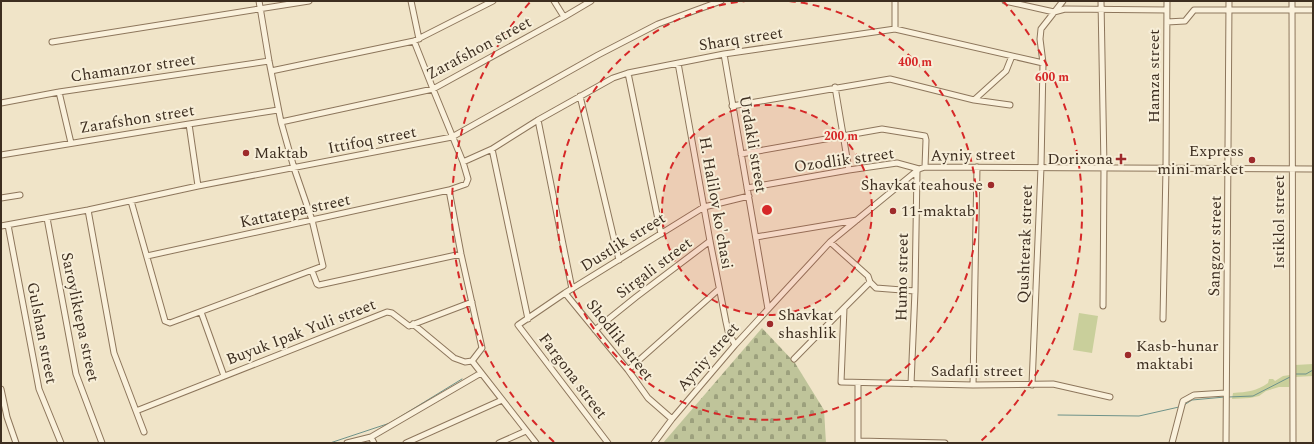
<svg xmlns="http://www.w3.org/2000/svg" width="1314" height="444" font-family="Spectral,serif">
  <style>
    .grass { fill: #c9cf9b }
    .cemetery { fill: url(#cemetery-stones) }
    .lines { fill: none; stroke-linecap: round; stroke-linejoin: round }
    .stream { stroke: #6f938a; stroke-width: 1 }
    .minor-casing { stroke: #8d765c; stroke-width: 7 }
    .minor { stroke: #faf1dc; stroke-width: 5 }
    .ring { fill: none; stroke: #d62828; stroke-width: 2; stroke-dasharray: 7 5 }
    .poi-dot { fill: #9e2a2b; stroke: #f7eed8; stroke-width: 1.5 }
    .labels { text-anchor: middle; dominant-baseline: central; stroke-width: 4; stroke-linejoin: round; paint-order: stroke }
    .street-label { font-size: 16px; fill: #3d2e20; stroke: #f7eed8 }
    .poi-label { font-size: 16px; fill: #3d2e20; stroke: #f7eed8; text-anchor: start }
    .centre { fill: #d62828; stroke: #f7eed8; stroke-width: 2 }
    .ring-label { font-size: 12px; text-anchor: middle; font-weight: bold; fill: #d62828; stroke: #f7eed8; stroke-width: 4; stroke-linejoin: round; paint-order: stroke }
  </style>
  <defs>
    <pattern id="cemetery-stones" width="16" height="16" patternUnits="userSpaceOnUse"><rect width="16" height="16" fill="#bfc49a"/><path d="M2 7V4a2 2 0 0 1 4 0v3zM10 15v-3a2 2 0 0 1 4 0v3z" fill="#9ca07d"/></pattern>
  </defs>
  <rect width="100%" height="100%" fill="#f0e4c8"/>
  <path class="grass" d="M1079,313l19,3 -6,37 -19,-3z
    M1313,364v12l-18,1v-12z
    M1290,375l-1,12h-10l-13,4 -7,5 -9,2 -18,1 1,-6c14,-1 24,-2 35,-10l1,-4h4l2,2 8,-5z"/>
  <path class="cemetery" d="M762,328l33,35 29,47 2,33h-163z"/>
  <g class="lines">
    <path class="stream" d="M1295,374h11l7,-4
      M1228,397l25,-1 37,-19
      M1184,405l8,-5 33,-3
      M1058,415l81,1 40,-9
      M330,443l60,-20 72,-44"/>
    <defs>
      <path id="minor" d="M411,1l8,38
        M554,1l10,16
        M895,1v28
        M1005,1l49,11 11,-3 102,1
        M1101,1l3,166 -1,139
        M1292,1l1,442
        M1167,22l18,-1 9,-11h119
        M414,41l19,48 30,73 5,17 -2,5 -17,6 12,64 21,94 -10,13 64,82
        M52,42l257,-41
        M724,54l44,255
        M678,63l32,178 16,81 2,9 7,14
        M271,71l143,-30 79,-40
        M628,73l33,161
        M835,87l14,83
        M59,92l12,51
        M580,96l39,164
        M974,100l36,5
        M1,103l58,-11 210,-31
        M732,106l158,-27 84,21 32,-29 6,-15
        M538,120l34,169
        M281,122l152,-33 131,-72 27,-16
        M189,124l9,62
        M492,149l36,170
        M741,154l141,-25 43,7 1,4 -1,27
        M1,155l188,-31 89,-14
        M463,162l29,-13 46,-29 75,-42 15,-5 96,-19 171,-25 148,34
        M747,188l102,-18 48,-7 22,6
        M1,198l19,-3
        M131,201l34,120 5,2 153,-57 -11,-46 -18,-52 -13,-46 -12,-61 -10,-60
        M88,210l26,143 30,79
        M47,218l29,156 26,69
        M8,225l31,164 22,54
        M1,226l87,-16 110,-24 254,-49 146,-82 60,-31 63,-23
        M756,237l101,-17
        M830,242l38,34 2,6 6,6 39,3
        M147,256l302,-66
        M312,271l5,13 2,1 142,-31
        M870,282l-26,26 -3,74 132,3 80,-1 57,13
        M565,293l63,77 20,28 24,21
        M201,312l23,64
        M1163,319l3,-151 1,-167
        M413,324l41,34 11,4 7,-1
        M595,330l41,-33 74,-56
        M794,359l50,-51
        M628,370l91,-81
        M858,383v60
        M911,384l4,-93 2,-120
        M973,385l4,-218
        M1032,385l9,-218 2,-104 -3,-24 1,-10 22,-28
        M1,389l6,28 9,26
        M136,411l251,-99 5,1 17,13 63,-24
        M858,441l87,2
        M347,443l24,-6
        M374,443l-3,-6 110,-64
        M406,443l96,-43
        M499,443l27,-12
        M608,443l-90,-118 47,-32 139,-86 45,-11
        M654,443l18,-24 63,-74 95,-103 89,-73 6,-2 388,2
        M1172,443l11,-42 11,-6 32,-2
        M1226,443l3,-442"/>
    </defs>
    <use href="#minor" class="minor-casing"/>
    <use href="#minor" class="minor"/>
  </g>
  <circle cx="767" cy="210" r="105" fill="#d62828" fill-opacity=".12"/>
  <g class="ring">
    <circle cx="767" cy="210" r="105"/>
    <path d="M789 1A210 210 0 1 1 745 1"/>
    <path d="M554 442A315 315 0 0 1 531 1M1003 1A315 315 0 0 1 980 442"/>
  </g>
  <g class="poi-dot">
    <circle cx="246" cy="153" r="4"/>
    <path d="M1119 153h4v4h4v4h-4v4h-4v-4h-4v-4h4z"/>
    <circle cx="1252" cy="160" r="4"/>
    <circle cx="991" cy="185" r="4"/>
    <circle cx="893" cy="211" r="4"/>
    <circle cx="770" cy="324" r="4"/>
    <circle cx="1128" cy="355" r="4"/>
  </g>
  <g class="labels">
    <g class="street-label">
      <text transform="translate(741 39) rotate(-9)">Sharq street</text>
      <text transform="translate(479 48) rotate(-28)">Zarafshon street</text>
      <text transform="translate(133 68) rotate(-8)">Chamanzor street</text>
      <text transform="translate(1154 76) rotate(-90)">Hamza street</text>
      <text transform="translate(137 119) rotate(-9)">Zarafshon street</text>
      <text transform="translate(372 140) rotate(-11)">Ittifoq street</text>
      <text transform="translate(753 144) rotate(80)">Urdakli street</text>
      <text transform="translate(973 155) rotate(-1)">Ayniy street</text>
      <text transform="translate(844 160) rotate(-8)">Ozodlik street</text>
      <text transform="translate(716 203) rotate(80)">H. Halilov ko'chasi</text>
      <text transform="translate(295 211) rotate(-12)">Kattatepa street</text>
      <text transform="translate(1279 222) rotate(-90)">Istiklol street</text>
      <text transform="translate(623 242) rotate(-32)">Dustlik street</text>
      <text transform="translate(1025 244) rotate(-88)">Qushterak street</text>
      <text transform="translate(1215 246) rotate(-89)">Sangzor street</text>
      <text transform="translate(654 268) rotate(-37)">Sirgali street</text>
      <text transform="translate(902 277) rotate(-89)">Humo street</text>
      <text transform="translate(80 317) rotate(78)">Saroyliktepa street</text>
      <text transform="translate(301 332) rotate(-21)">Buyuk Ipak Yuli street</text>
      <text transform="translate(42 333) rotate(79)">Gulshan street</text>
      <text transform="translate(620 340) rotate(52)">Shodlik street</text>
      <text transform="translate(708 357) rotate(-49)">Ayniy street</text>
      <text x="977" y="371">Sadafli street</text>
      <text transform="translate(573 376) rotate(53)">Fargona street</text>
    </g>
    <g class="poi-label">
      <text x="1244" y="151" text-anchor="end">Express<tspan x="1244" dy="18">mini market</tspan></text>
      <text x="254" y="153">Maktab</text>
      <text x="1113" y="159" text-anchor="end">Dorixona</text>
      <text x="983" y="185" text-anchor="end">Shavkat teahouse</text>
      <text x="901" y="211">11-maktab</text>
      <text x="778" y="315">Shavkat<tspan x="778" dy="18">shashlik</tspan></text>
      <text x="1136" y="346">Kasb-hunar<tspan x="1136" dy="18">maktabi</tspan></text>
    </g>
  </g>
  <circle cx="767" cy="210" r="6" class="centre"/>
  <g class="ring-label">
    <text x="915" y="66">400 m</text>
    <text x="1052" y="81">600 m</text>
    <text x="841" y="140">200 m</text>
  </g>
  <rect width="1314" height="444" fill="none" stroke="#3d2e20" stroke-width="4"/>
</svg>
